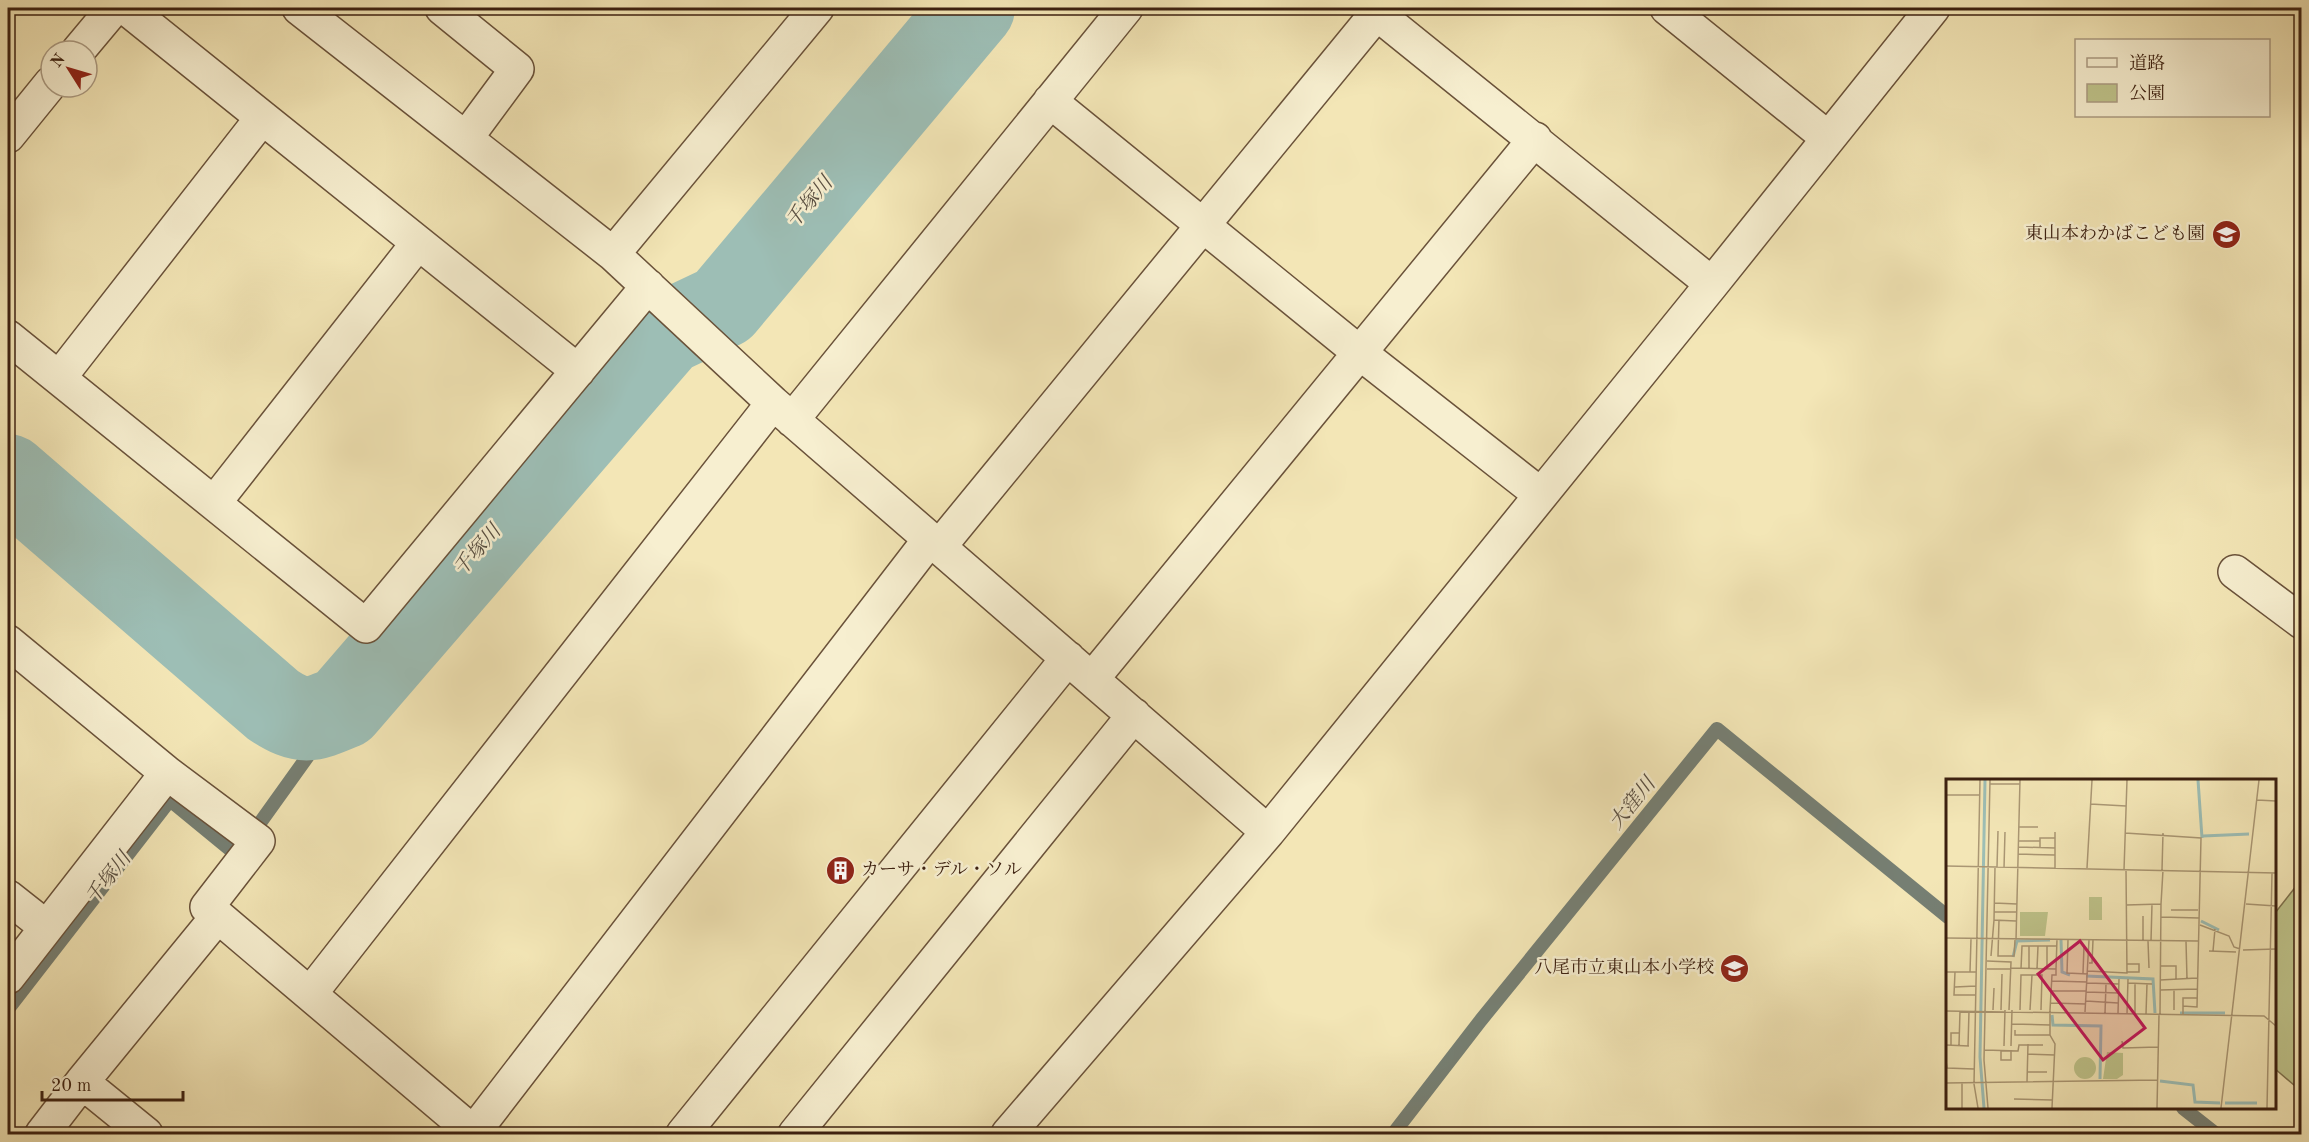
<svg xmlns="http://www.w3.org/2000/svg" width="2309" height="1142" font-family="'Old Standard TT','Noto Serif JP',serif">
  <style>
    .green { fill: #bfc48b; stroke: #7e724e; stroke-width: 1.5 }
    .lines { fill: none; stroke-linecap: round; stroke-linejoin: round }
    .stream { stroke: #767f73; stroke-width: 14 }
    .river { stroke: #9dbeb5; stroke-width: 84 }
    .minor-casing { stroke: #6a523a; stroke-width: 36 }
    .minor { stroke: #f7efd0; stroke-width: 33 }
    .labels { text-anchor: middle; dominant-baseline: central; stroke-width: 5; stroke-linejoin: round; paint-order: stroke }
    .poi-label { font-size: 18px; fill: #3c2010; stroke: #f7efd0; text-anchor: end }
    .water-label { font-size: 20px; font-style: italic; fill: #594f42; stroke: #f7efd0 }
    .inset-river { fill: none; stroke: #9dbeb5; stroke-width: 3 }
    .inset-road { fill: none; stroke: #aa9774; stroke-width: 1.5 }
    .view { fill: #c2185b; fill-opacity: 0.15; stroke: #c2185b; stroke-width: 3 }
    .inset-edge { fill: none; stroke: #3c2010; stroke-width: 3 }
  </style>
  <rect width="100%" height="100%" fill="#f3e6b6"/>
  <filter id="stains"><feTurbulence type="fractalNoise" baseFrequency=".00333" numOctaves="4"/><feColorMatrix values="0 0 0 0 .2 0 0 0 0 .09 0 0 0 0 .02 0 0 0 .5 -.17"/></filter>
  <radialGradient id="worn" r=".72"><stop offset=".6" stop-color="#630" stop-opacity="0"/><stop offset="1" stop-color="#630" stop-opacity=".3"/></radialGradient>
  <path class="green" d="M2301,880v211l-27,-23 1,-155z"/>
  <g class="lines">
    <path class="stream" d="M8,1009l162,-209 67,55 106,-148
      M2183,1108l33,26
      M1393,1134l88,-114 236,-291 231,188"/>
    <path class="river" d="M8,476l265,229c30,20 39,15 70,2l323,-374 57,-27 250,-298"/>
    <defs>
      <path id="minor" d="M126,8l452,363
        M299,8l314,246 160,149 495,429
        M442,8l75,61 -51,69
        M1370,8l342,276
        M1667,8l161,130
        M78,51l36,-43
        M1050,101l310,252 181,142
        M8,136l43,-53
        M613,254l204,-246
        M8,337l358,289 282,-340
        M59,378l203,-260
        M792,420l334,-412
        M214,503l204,-260
        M939,547l438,-534
        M2235,572l67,50
        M8,642l159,131
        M1092,679l443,-540
        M8,897l38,30
        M8,977l159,-204 91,68 -51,66 268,227
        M310,994l463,-591
        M82,1082l136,-166
        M473,1133l457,-594
        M42,1134l40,-52 64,52
        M683,1134l385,-476
        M795,1134l339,-419
        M1008,1134l260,-302 444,-548 221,-276"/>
    </defs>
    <use href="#minor" class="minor-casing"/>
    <use href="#minor" class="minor"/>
  </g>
  <defs>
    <symbol id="school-disc" viewBox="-11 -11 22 22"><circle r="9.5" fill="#8f2418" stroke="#f7efd0"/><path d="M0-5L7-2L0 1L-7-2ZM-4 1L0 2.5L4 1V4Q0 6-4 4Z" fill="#fff"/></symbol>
    <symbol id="building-disc" viewBox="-11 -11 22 22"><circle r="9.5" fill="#8f2418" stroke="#f7efd0"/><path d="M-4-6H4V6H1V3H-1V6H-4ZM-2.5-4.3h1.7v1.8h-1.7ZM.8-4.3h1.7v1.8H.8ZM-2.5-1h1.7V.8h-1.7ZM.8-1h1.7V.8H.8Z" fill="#fff"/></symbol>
  </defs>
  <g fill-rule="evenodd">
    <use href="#school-disc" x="2210" y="218" width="33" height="33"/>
    <use href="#building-disc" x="824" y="854" width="33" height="33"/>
    <use href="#school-disc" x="1718" y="952" width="33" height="33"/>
  </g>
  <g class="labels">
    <g class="poi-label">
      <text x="2205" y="234">東山本わかばこども園</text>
      <text x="861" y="870" text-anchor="start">カーサ・デル・ソル</text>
      <text x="1714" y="968">八尾市立東山本小学校</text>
    </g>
    <g class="water-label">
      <text transform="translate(810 203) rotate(-50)">千塚川</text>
      <text transform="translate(478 551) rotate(-49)">千塚川</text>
      <text transform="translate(1633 804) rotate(-51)">大窪川</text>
      <text transform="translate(109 879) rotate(-52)">千塚川</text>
    </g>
  </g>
  <g transform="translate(1946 779)">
    <rect width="330" height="330" fill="#f3e6b6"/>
    <path d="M143,118h13v23h-13zM74,133h28l-3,24h-25zM161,273l16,1v22l-6,4h-14zM128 289a11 11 0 1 1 22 0a11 11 0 1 1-22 0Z" fill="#bfc48b"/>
    <path class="inset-river" d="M252,1l4,58M257,57l46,-2M255,142l18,9M115,161l1,32 8,3M67,178l4,-16 33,-1M140,197l67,3 2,34M234,234h45M106,236l1,10 48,1 -1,53M214,302l33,4 2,17 25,1M279,324h32M38,329l-4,-51 5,-277"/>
    <path class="inset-road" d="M44,5h30M0,16h33M311,21l19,1M144,25l36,2M73,48h19M179,54l76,5 -4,169 -14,-1v9M73,62h21M73,68l36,1M94,68v-9h15M72,75l37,1M0,87l330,7M49,88l-1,53 22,1M51,88l1,-36M58,89l1,-36M109,89v-36M141,89l5,-88M178,91l3,-90M216,91l1,-37M48,124l23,1M300,125l30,2M180,126l35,-1 2,-34M225,131h27M48,133h22M215,138l38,1M53,141l-1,36h16l1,-16M254,146l29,11 5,11 6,2M0,159l252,3M70,161l4,-160M122,161l-1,33 21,1M197,162v-25M202,162l1,27M205,162l1,-37M240,162l1,38M297,171l33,-1M263,172l27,1M267,172l2,-22M45,177l3,-36M41,182l24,1 -2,48M143,184h3l1,-23M181,185h12v8h-12M215,187h15v13M65,189l45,1v6h-4l-2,35M41,190h24M75,190l1,-23h35M83,190v-23M91,190l1,-23M101,190v-23M110,190l1,-30M142,192l39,2 -1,-103M0,193h30M9,193l-1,23h21M24,193l1,-33M137,194l1,-27M214,201l37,-2M106,202l35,1M141,204l32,1M182,204l24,1M9,208l21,-1M214,211l37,-1M105,212h35M140,213l33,1M140,222l32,2M105,224l35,1M237,227v-8h14M47,231l1,-22M55,231l1,-36M74,231l1,-35h21l-1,35M84,231l2,-35M104,231v25l5,9 -3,64M228,231v-20M0,232l318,5 12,10M139,233l4,-72M159,234l1,-29M172,234l1,-34M181,235l1,-35M189,235v-30M200,235l1,-30M214,235l1,-110M65,245l39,1M69,251v5h35M176,262l1,7 35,-1M0,266l23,1M5,266v-12h9M13,266l1,-34M22,267l1,-35M58,267l1,-36M65,267l1,-36M38,271l34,1 1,-6h24M55,272v9h10v-10M82,275l27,1M0,282l1,7 27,1M81,293h20M81,303l1,-38M0,304l211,-3M68,320l38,1M16,329v-25M32,329l-4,-24 6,-304M42,329l-4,-48 6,-280M211,329l2,-93M275,329l38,-328M321,329l5,-235"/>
    <path class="view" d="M134,162l65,87 -42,32 -65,-86z"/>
    <rect width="330" height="330" class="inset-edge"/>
  </g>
  <rect width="2309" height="1142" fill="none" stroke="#f3e6b6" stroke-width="30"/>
  <rect x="9" y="9" width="2291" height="1124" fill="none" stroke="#3c2010" stroke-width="3"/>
  <rect x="15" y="15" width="2279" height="1112" fill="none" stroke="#3c2010" stroke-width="1.5"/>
  <rect x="2075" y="39" width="195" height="78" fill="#f7efd0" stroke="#ac9c83" stroke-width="1.5"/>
  <rect x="2087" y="58" width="30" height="9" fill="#f7efd0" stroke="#ac9c83" stroke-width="1.5"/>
  <text x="2129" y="69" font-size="18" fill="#3c2010">道路</text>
  <rect x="2087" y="84" width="30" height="18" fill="#bfc48b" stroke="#ac9c83" stroke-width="1.5"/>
  <text x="2129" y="99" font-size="18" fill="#3c2010">公園</text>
  <g transform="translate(69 69) rotate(307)"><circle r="28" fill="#f7efd0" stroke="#ac9c83" stroke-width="1.5"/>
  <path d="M0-4.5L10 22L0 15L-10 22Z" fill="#8f2418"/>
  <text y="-9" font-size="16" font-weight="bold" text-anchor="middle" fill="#3c2010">N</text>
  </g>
  <path d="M42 1091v9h141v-9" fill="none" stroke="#3c2010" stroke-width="3"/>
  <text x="51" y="1091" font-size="18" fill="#3c2010" stroke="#f7efd0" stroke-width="4.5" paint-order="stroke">20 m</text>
  <rect width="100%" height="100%" filter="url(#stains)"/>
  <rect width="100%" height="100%" fill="url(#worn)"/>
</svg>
